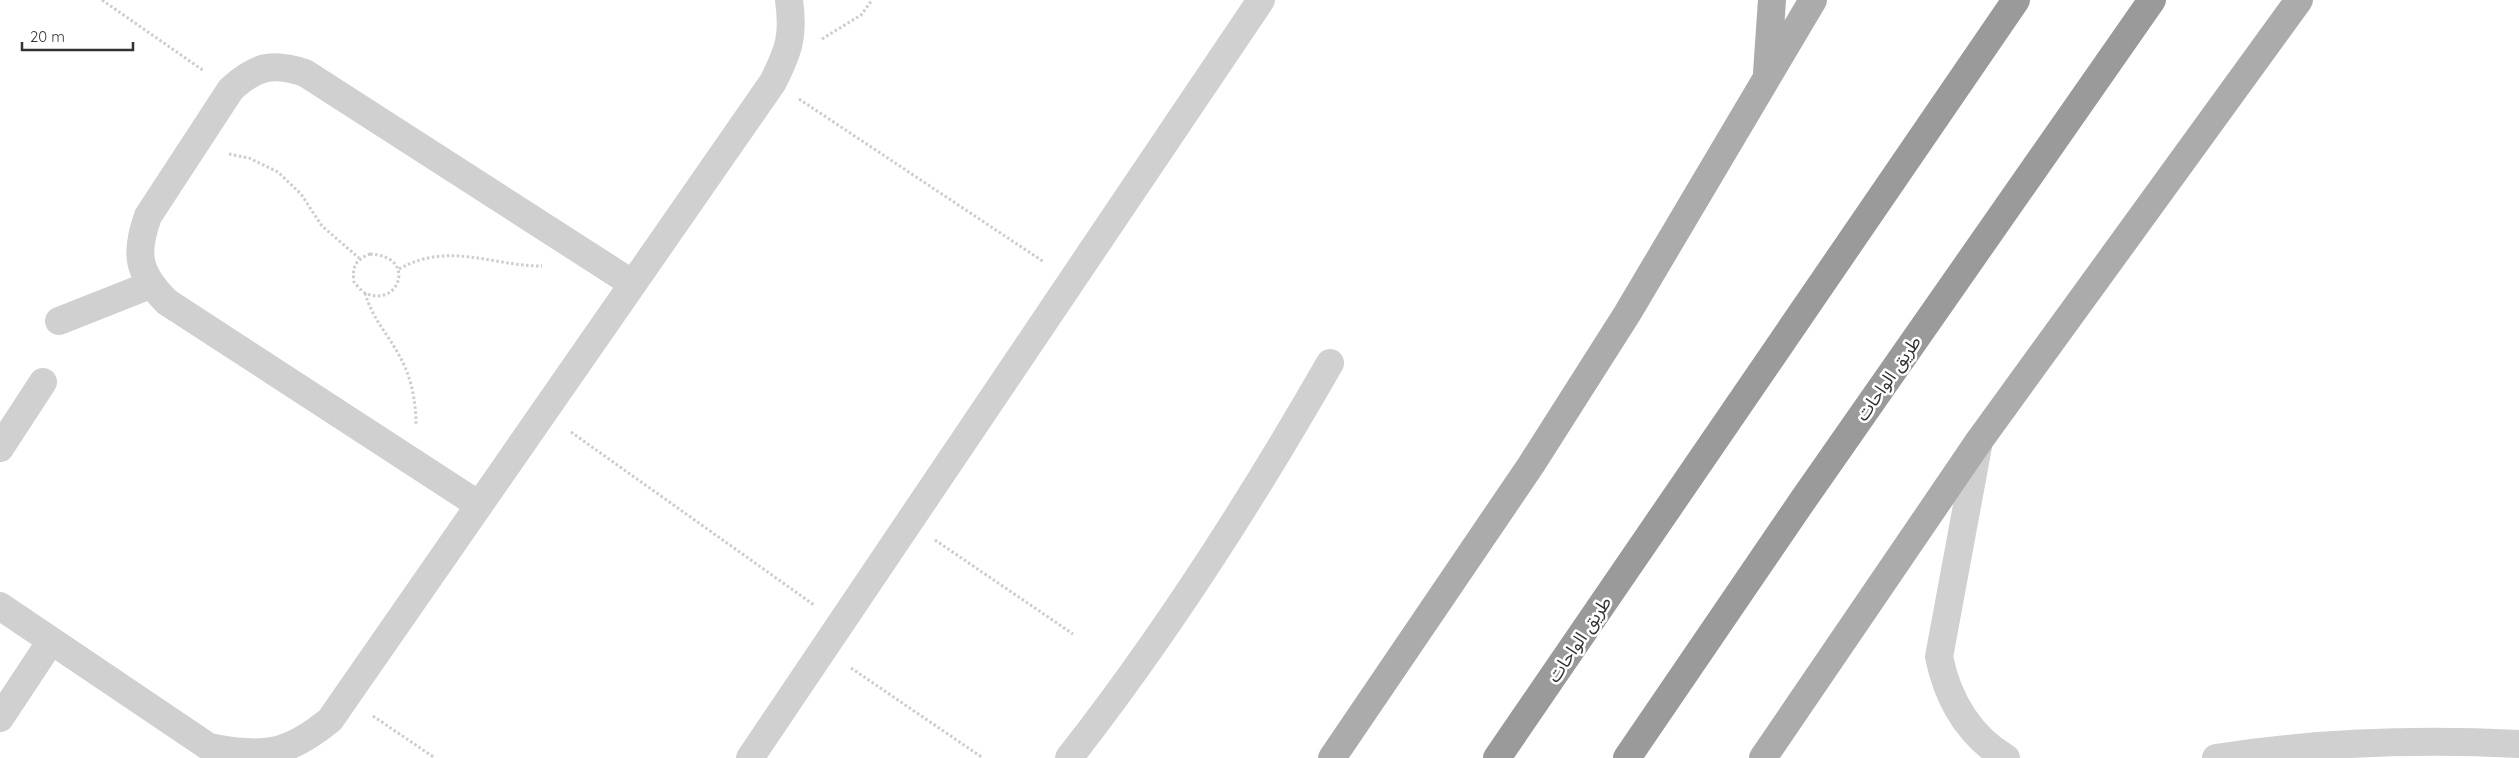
<svg xmlns="http://www.w3.org/2000/svg" width="2519" height="758" font-family="Quicksand,'Noto Sans Arabic',sans-serif">
  <style>
    .lines { fill: none; stroke-linecap: round; stroke-linejoin: round }
    .path { stroke: #cdcdcd; stroke-width: 3; stroke-dasharray: 2.5 2.5; stroke-linecap: butt }
    .minor { stroke: #d0d0d0; stroke-width: 28 }
    .major { stroke: #ababab; stroke-width: 28 }
    .highway { stroke: #9a9a9a; stroke-width: 28 }
    .labels { text-anchor: middle; dominant-baseline: central; stroke-width: 5; stroke-linejoin: round; paint-order: stroke }
    .street-label { font-size: 18px; fill: #333; stroke: #fff }
  </style>
  <rect width="100%" height="100%" fill="#fff"/>
  <g class="lines">
    <path class="path" d="M102,0l102,71
      M822,39l39,-24 11,-15
      M799,99l245,163
      M229,154l20,4 29,14 23,22 21,32 37,32
      M370,254c48,2 29,55 -5,39 -4,-2 -8,-8 -11,-11 -2,-15 1,-22 16,-28z
      M399,269c50,-28 92,-3 143,-3
      M365,293c9,29 22,39 35,64 11,19 16,45 16,67
      M571,432l243,173
      M935,540l138,94
      M851,668l132,90
      M373,716l62,42"/>
    <path class="minor" d="M59,321l91,-36
      M1979,441l-40,216c9,43 29,78 67,101
      M0,448l43,-66
      M479,505l-312,-203c-29,-29 -33,-47 -19,-86l83,-127c25,-23 42,-27 74,-16l328,211
      M0,606l209,141c54,11 78,8 121,-27l443,-638c16,-32 21,-46 16,-82
      M0,718l51,-77
      M750,758l511,-758
      M1069,758c98,-125 182,-257 261,-395
      M2216,758c101,-16 201,-19 303,-14"/>
    <path class="major" d="M1767,73l5,-73
      M1332,758l199,-293 96,-151 186,-314
      M1763,758l216,-317 320,-441"/>
    <path class="highway" d="M1497,758l519,-758
      M1627,758l176,-258 349,-500"/>
  </g>
  <g class="labels">
    <g class="street-label">
      <text transform="translate(1888 378) rotate(-55)">طريق الواحات</text>
      <text transform="translate(1579 639) rotate(-56)">طريق الواحات</text>
    </g>
  </g>
  <path d="M22 42v8h111v-8" fill="none" stroke="#333333" stroke-width="2.5"/>
  <text x="30" y="42" font-size="15" fill="#333333" stroke="#ffffff" stroke-width="4" paint-order="stroke">20 m</text>
</svg>
